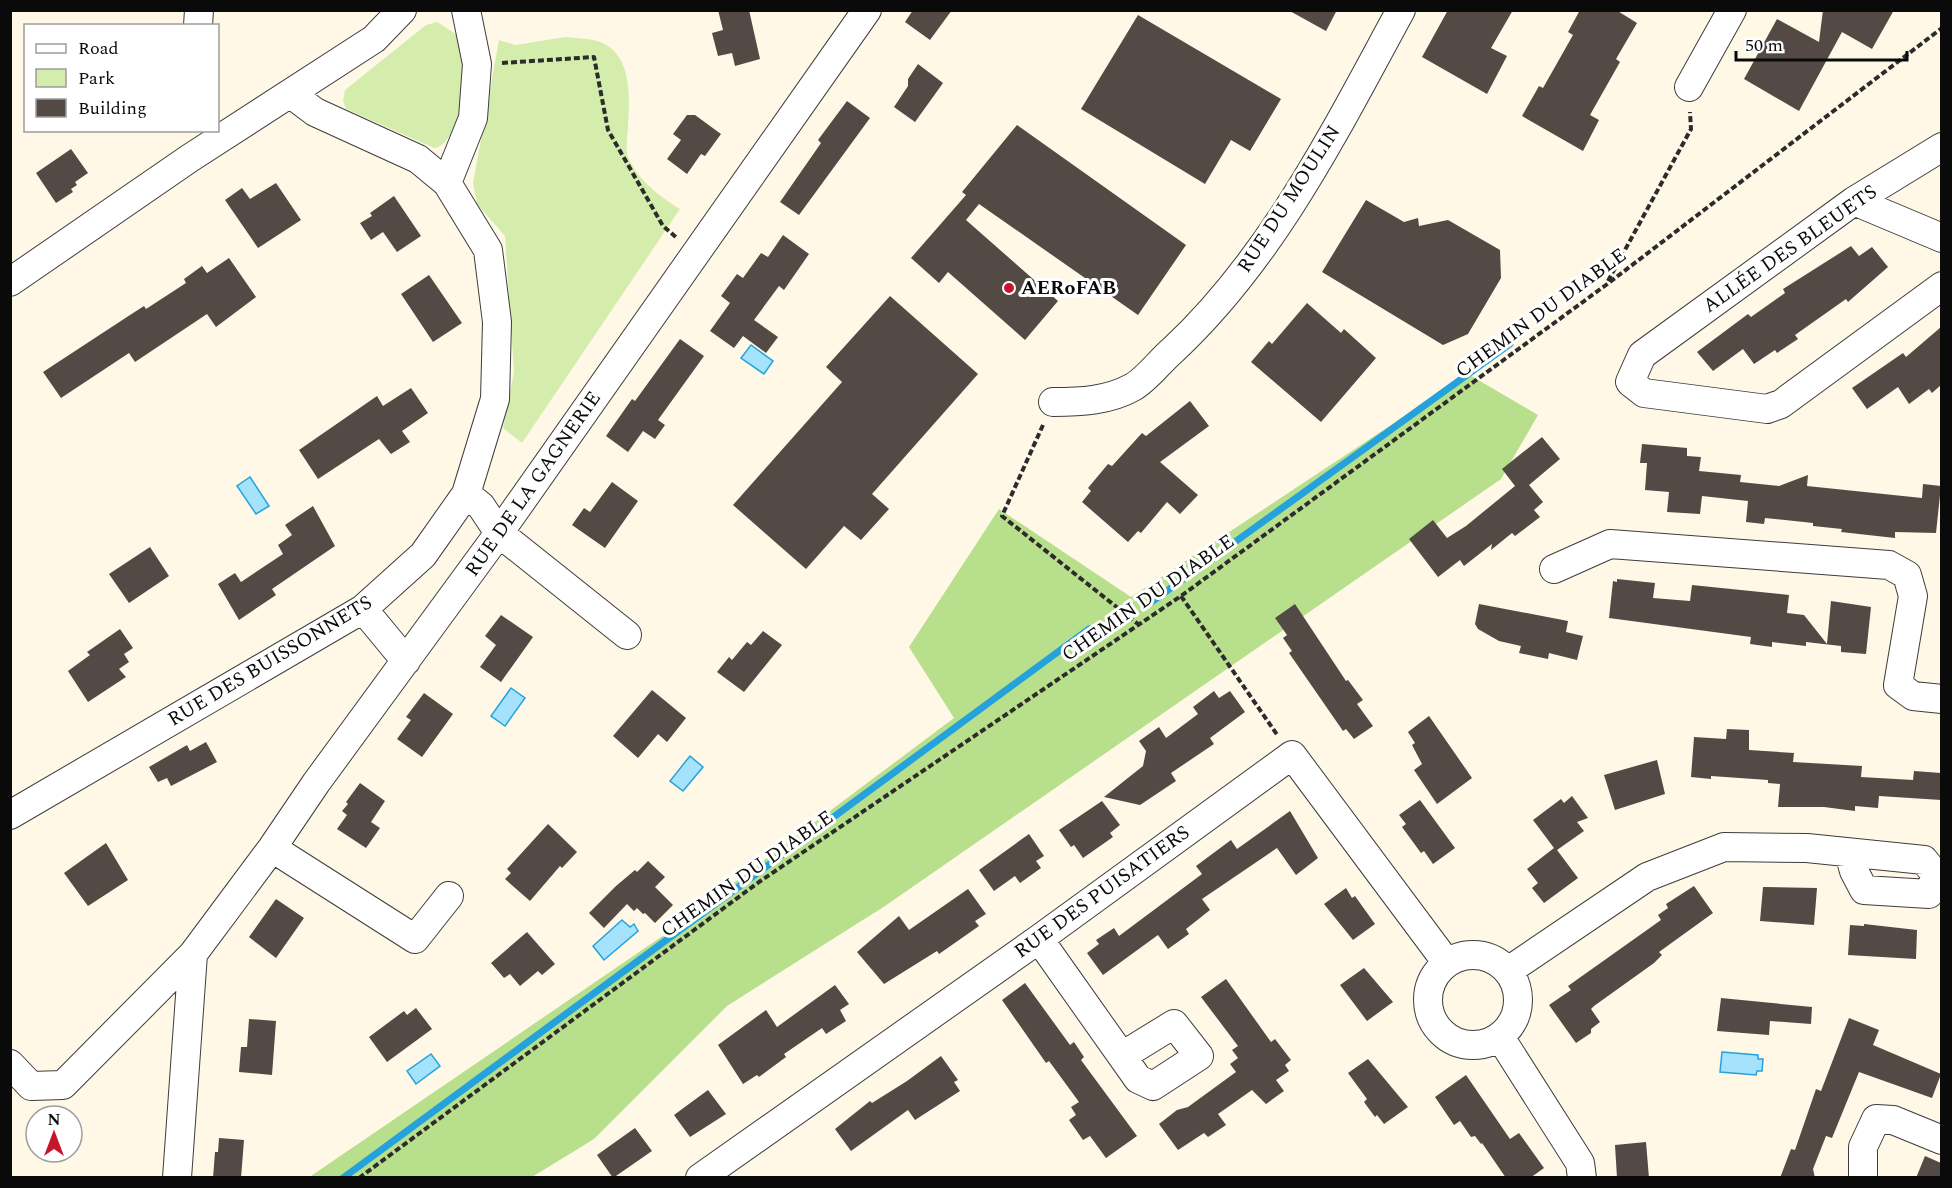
<svg xmlns="http://www.w3.org/2000/svg" width="1952" height="1188" font-family="Spectral,serif">
  <style>
    .green { fill: #d4edad }
    .forest { fill: #b8df8b }
    .water { fill: #a5e3fd; stroke: #25a2db; stroke-width: 1.5 }
    .lines { fill: none; stroke-linecap: round; stroke-linejoin: round }
    .stream { stroke: #25a2db; stroke-width: 7 }
    .building { fill: #534945 }
    .minor-casing { stroke: #3d3d3d; stroke-width: 30 }
    .path { stroke: #2c2c2c; stroke-width: 4; stroke-dasharray: 6 3; stroke-linecap: butt }
    .minor { stroke: #fff; stroke-width: 28 }
    .poi-dot { fill: #c6162d; stroke: #fff; stroke-width: 2 }
    .labels { text-anchor: middle; dominant-baseline: central; stroke-width: 6; stroke-linejoin: round; paint-order: stroke }
    .street-label { font-size: 20px; fill: #0a0a0a; stroke: #fff }
    .poi-label { font-size: 20px; font-weight: bold; fill: #0a0a0a; stroke: #fff; text-anchor: start }
  </style>
  <rect width="100%" height="100%" fill="#fff8e7"/>
  <path class="green" d="M437,22l20,13c11,31 14,70 -6,99 -5,6 -8,13 -17,14l-88,-39 -3,-8 2,-11 81,-65z
    M565,37c9,1 19,1 28,3 39,8 37,54 35,85 0,9 -3,23 0,32 10,23 31,39 52,52l-158,234 -19,-15 11,-56 -9,-136 -28,-32 -4,-21 26,-143 17,5z"/>
  <path class="forest" d="M1468,374l70,41 -37,64 -616,427 -158,100 -133,133 -62,38 -224,1 359,-245 287,-215 -45,-71 90,-138 132,88z"/>
  <path class="water" d="M751,345l22,16 -9,13 -23,-16z
    M250,477l19,29 -13,8 -19,-28z
    M511,688l14,10 -20,28 -14,-10z
    M690,756l13,11 -20,24 -13,-10z
    M622,920l8,7 4,-3 4,7 -34,29 -11,-14z
    M1722,1052l36,3v4h5l-1,12h-5l-1,4 -36,-3z
    M431,1054l9,12 -24,18 -9,-13z"/>
  <g class="lines">
    <path class="stream" d="M1146,606l364,-262
      M343,1178l746,-549"/>
  </g>
  <path class="building" d="M718,10h31l11,49 -25,7 -3,-13 -14,3 -6,-23 11,-3z
    M913,10h39l-22,30 -25,-18z
    M1288,10h49l-11,21z
    M1448,10h65l-22,38 16,8 -20,38 -65,-37z
    M1580,10h36l21,13 -21,36 4,3 -30,53 9,5 -16,31 -61,-35 17,-30 4,2 30,-53 -5,-3z
    M1823,10h71l-22,39 -30,-17 -43,79 -55,-32 33,-60 42,23z
    M1138,15l143,84 -31,52 -19,-11 -26,44 -124,-75z
    M918,64l25,19 -28,39 -21,-15 14,-21v-7z
    M847,101l23,17 -71,97 -19,-13 41,-59 -3,-3z
    M687,115h8l26,19 -16,22 -4,-2 -14,20 -20,-15 14,-19 -8,-6z
    M1017,125l169,120 -48,70 -159,-111 -13,16 92,81 -33,39 -77,-68 -9,11 -28,-25 55,-63 -4,-3z
    M71,149l17,24 -13,9 2,3 -6,4 2,3 -17,11 -20,-30z
    M276,183l25,37 -43,28 -33,-48 17,-12 8,11z
    M394,196l27,40 -24,16 -14,-20 -12,8 -11,-17 12,-7 -2,-3z
    M1366,200l38,22 14,-4 1,8 29,-6 52,30 1,28 -33,56 -25,11 -121,-73z
    M783,235l26,19 -25,36 -5,-4 -25,34 24,17 -12,16 -23,-17 -9,12 -24,-17 20,-28 -9,-7 16,-22 6,4 18,-25 7,4z
    M1851,246l8,10 13,-9 16,20 -40,35 -2,-3 -51,36 3,4 -21,14 -2,-3 -21,14 -11,-15 -30,22 -16,-19 51,-38 3,3 34,-24 -2,-4z
    M229,258l27,39 -40,30 -9,-13 -72,48 -6,-9 -68,45 -18,-26 87,-57 14,-9 2,3 40,-26 -2,-4 18,-13 5,7z
    M429,275l33,48 -29,19 -32,-48z
    M890,296l88,78 -106,120 17,15 -28,31 -17,-14 -38,43 -73,-64 109,-123 -16,-15z
    M1307,303l34,30 3,-4 32,29 -55,64 -70,-60 18,-21 3,3z
    M1941,327v58l-9,8 -3,-4 -20,15 -11,-17 -31,22 -15,-21 51,-35 3,4z
    M680,339l24,17 -46,64 7,5 -10,14 -12,-8 -15,21 -22,-16 26,-37 3,2z
    M411,388l17,25 -26,18 8,11 -19,12 -12,-15 -61,40 -19,-29 78,-54 6,10z
    M1190,401l19,25 -49,36 38,33 -18,19 -13,-12 -26,31 -3,-2 -10,11 -46,-40 9,-11 -3,-3 20,-24 4,2 30,-33 4,3z
    M1542,437l18,22 -31,26 14,17 -9,8 6,7 -25,19 -3,-3 -21,17 1,-6 -28,22 -4,-6 -22,17 -29,-38 24,-19 14,18 19,-12 49,-40 -13,-17z
    M1642,444l45,4v8l14,1 -2,14 42,4 -1,7 39,4 29,-11 -1,11 115,12 1,-14 18,2 -5,47 -41,-1v6l-54,-6 1,-3 -29,-3v-3l-48,-5 -1,6 -18,-2 2,-21 -46,-5 -2,18 -33,-2 2,-20 -24,-2 2,-27h-7z
    M612,482l26,19 -33,47 -33,-23 12,-17 6,4z
    M313,506l22,40 -63,43 4,6 -37,25 -21,-36 17,-11 6,9 42,-28 -5,-9 14,-10 -7,-10z
    M150,547l19,29 -40,27 -20,-29z
    M1617,579l38,4 -2,15 37,3 2,-16 97,10 -2,18 17,2 23,29 4,-43 40,6 -5,47 -25,-2v-6l-35,-4v4l-34,-4v5l-22,-3 1,-7 -142,-19 4,-37 4,1z
    M1295,604l51,77 2,-1 15,20 -6,4 16,22 -19,13 -8,-10 -3,2 -54,-78 3,-2 -9,-13 4,-3 -12,-17z
    M1479,604l89,17 -2,11 17,4 -6,24 -28,-7 -1,6 -29,-6 2,-7 -22,-5 -21,-12 -3,-5z
    M501,615l32,22 -32,45 -21,-15 16,-22 -11,-9z
    M120,629l13,19 -9,6 5,8 -10,7 7,8 -38,25 -20,-31 22,-16 -3,-3z
    M763,631l19,14 -38,47 -27,-20 12,-15 3,3 15,-18 4,3z
    M652,690l34,28 -19,24 -9,-8 -20,24 -25,-22z
    M1214,691l5,7 11,-7 15,21 -35,26 4,6 -43,29 5,8 -36,24 -36,-8 39,-31 3,-15 -7,-10 20,-14 7,11 32,-24 -5,-7z
    M424,693l29,21 -31,43 -25,-18 14,-19 -5,-3z
    M1429,716l43,62 -35,26 -23,-34 8,-6 -10,-19 3,-2 -7,-11z
    M1727,729l22,1v20l45,3 -1,9 69,4 -1,11 52,3 1,-9 27,2v27l-62,-4 -1,12 -23,-2v5l-31,-4h-46l2,-23 -12,-1v-3l-57,-4v3l-20,-2 3,-40 32,2z
    M206,742l11,20 -46,24 -4,-8 -9,4 -9,-15 38,-22 3,6z
    M1657,760l8,34 -50,16 -11,-35z
    M360,783l25,18 -14,21 9,6 -14,20 -29,-19 10,-14 -5,-4 6,-7 -2,-2z
    M1572,796l16,22 -11,4 7,9 -27,19 21,28 -34,25 -12,-15 6,-5 -11,-14 27,-21 -21,-28 28,-21 3,4z
    M1420,800l35,48 -22,16 -9,-13 -3,2 -19,-26 4,-3 -7,-9z
    M1102,801l18,24 -10,8 3,4 -30,21 -9,-13 -3,2 -12,-17z
    M1290,811l28,47 -22,17 -19,-27 -75,51 8,11 -24,19 3,5 -21,15 -10,-14 -55,40 -16,-22 12,-9 -3,-4 18,-12 5,8 83,-62 -6,-8 35,-26 6,9z
    M548,824l29,28 -15,16 -2,-2 -30,35 -25,-22 6,-6 -4,-4z
    M1029,834l15,22 -8,5 5,7 -21,15 -5,-7 -21,15 -15,-21z
    M106,843l22,37 -40,26 -24,-33z
    M648,861l17,16 -10,10 18,18 -18,18 -10,-10 -2,1 -6,-6 -3,3 -7,-7 -23,24 -15,-15 27,-27 19,-16 2,2z
    M1694,886l19,27 -54,39 3,3 -8,8 -60,43 -3,3 9,13 -9,7v4l-15,10 -27,-38 22,-15 -3,-4 93,-66 -3,-5 10,-7 -2,-4z
    M1763,887l54,1 -3,37 -54,-4z
    M1346,888l6,10 3,-2 20,28 -22,16 -29,-36z
    M968,889l18,25 -11,7 4,5 -40,28 -2,-3 -53,33 -27,-32 42,-36 10,14z
    M276,899l28,19 -28,40 -27,-21z
    M1864,924l53,6 -1,29 -68,-4 2,-30 14,1z
    M527,932l28,32 -13,11 -4,-4 -18,15 -10,-12 -6,4 -13,-15z
    M1364,968l29,34 -26,19 -27,-36z
    M1226,979l45,63 4,-3 16,21 -6,5 4,6 -13,9 8,11 -18,13 -14,-14 -34,24 8,11 -18,12 -4,-4 -26,17 -19,-26 18,-14 11,-3 48,-35 -6,-8 8,-6 -6,-8 6,-4 -37,-49z
    M1025,983l45,62 4,-3 10,15 -3,3 56,76 -31,22 -16,-22 -7,4 -14,-20 7,-5 -5,-8 8,-5 -30,-41 -3,2 -44,-63z
    M835,985l14,19 -9,6 6,11 -20,13 -4,-6 -38,26 2,3 -27,20 -2,-2 -14,9 -25,-39 48,-35 11,17z
    M1721,998l91,9 -1,17 -41,-3 -1,14 -52,-4z
    M416,1008l16,21 -45,33 -18,-25 35,-26 3,4z
    M1849,1018l30,12 -6,15 68,29 -9,24 -73,-26 -27,66 -6,-2 -13,33 2,9h-35l11,-29 4,1 21,-61 5,2z
    M249,1019l27,2 -4,54 -33,-3 2,-25h6z
    M941,1056l17,24 -4,2 6,9 -45,29 -7,-10 -57,41 -16,-22 35,-28 2,2 35,-22z
    M1368,1059l40,48 -24,17 -7,-9 -2,2 -11,-15 3,-3 -19,-26z
    M1466,1075l44,64 9,-6 25,35 -14,10h-24l-24,-35 -1,1 -6,-8 -4,1 -11,-16 -6,4 -19,-28z
    M708,1090l18,24 -36,23 -16,-22z
    M635,1128l17,23 -39,27 -16,-23z
    M219,1138l25,2 -3,38h-28l2,-26h3z
    M1646,1142l3,36h-32l-2,-33z
    M1925,1156l16,7v15h-25z"/>
  <g class="lines">
    <defs>
      <path id="minor" d="M198,26l1,-16
        M1689,87l43,-77
        M1942,147l-88,54 -212,154 -12,27 14,11 123,16 14,-5 161,-118
        M447,183l26,-65 4,-54 -11,-54
        M1854,201l88,37
        M10,282l180,-124 184,-119 28,-29
        M1053,402c27,0 55,-1 80,-15 14,-8 27,-26 40,-37 100,-93 163,-221 228,-340
        M466,494l15,12 18,27 128,102
        M1554,569l56,-25 279,21 18,10 6,21 -15,89 15,11 29,3
        M363,609l43,52
        M10,815l353,-206 60,-54 43,-61 29,-95 2,-77 -9,-72 -41,-67 -29,-24 -103,-47 -24,-18
        M272,848l143,91 34,-43
        M1039,939l99,140 15,7 46,-30 -25,-32 -52,32
        M1428 1000a45 45 0 1 1 90 0a45 45 0 1 1-90 0Z
        M1508,971l139,-94 77,-30 83,1 117,12 12,15 -7,19 -65,-4 -10,-19 -5,-18
        M1500,1037l80,126 2,15
        M10,1064l21,22 32,-1 130,-131 79,-106 44,-65 183,-250 368,-523
        M177,1178l16,-224
        M700,1178l339,-239 253,-184 155,208
        M1863,1178v-31l13,-28 17,1 49,20"/>
    </defs>
    <use href="#minor" class="minor-casing"/>
    <path class="path" d="M502,63l92,-6 14,73 55,96 14,12
      M1608,281l83,-152 -1,-17
      M1043,425l-41,91 136,108
      M1181,596l97,140
      M359,1178l400,-296 422,-286 425,-311 336,-257"/>
    <use href="#minor" class="minor"/>
  </g>
  <circle class="poi-dot" cx="1009" cy="288" r="6"/>
  <g class="labels">
    <g class="street-label">
      <text transform="translate(1289 199) rotate(-57)">RUE DU MOULIN</text>
      <text transform="translate(1790 249) rotate(-35)">ALLÉE DES BLEUETS</text>
      <text transform="translate(1541 313) rotate(-36)">CHEMIN DU DIABLE</text>
      <text transform="translate(533 484) rotate(-55)">RUE DE LA GAGNERIE</text>
      <text transform="translate(1148 598) rotate(-35)">CHEMIN DU DIABLE</text>
      <text transform="translate(270 661) rotate(-31)">RUE DES BUISSONNETS</text>
      <text transform="translate(747 874) rotate(-35)">CHEMIN DU DIABLE</text>
      <text transform="translate(1102 892) rotate(-36)">RUE DES PUISATIERS</text>
    </g>
    <g class="poi-label">
      <text x="1021" y="288">AERoFAB</text>
    </g>
  </g>
  <rect width="1952" height="1188" fill="none" stroke="#0a0a0a" stroke-width="24"/>
  <rect x="24" y="24" width="195" height="108" fill="#ffffff" stroke="#9d9d9d" stroke-width="1.5"/>
  <rect x="36" y="44" width="30" height="9" fill="#ffffff" stroke="#9d9d9d" stroke-width="1.5"/>
  <text x="78" y="54" font-size="18" fill="#0a0a0a">Road</text>
  <rect x="36" y="69" width="30" height="18" fill="#d4edad" stroke="#9d9d9d" stroke-width="1.5"/>
  <text x="78" y="84" font-size="18" fill="#0a0a0a">Park</text>
  <rect x="36" y="99" width="30" height="18" fill="#534945" stroke="#9d9d9d" stroke-width="1.5"/>
  <text x="78" y="114" font-size="18" fill="#0a0a0a">Building</text>
  <g transform="translate(54 1134)"><circle r="28" fill="#ffffff" stroke="#9d9d9d" stroke-width="1.5"/>
  <path d="M0-4.5L10 22L0 15L-10 22Z" fill="#c6162d"/>
  <text y="-9" font-size="16" font-weight="bold" text-anchor="middle" fill="#0a0a0a">N</text>
  </g>
  <path d="M1736 51v9h171v-9" fill="none" stroke="#0a0a0a" stroke-width="3"/>
  <text x="1745" y="51" font-size="18" fill="#0a0a0a" stroke="#ffffff" stroke-width="4.5" paint-order="stroke">50 m</text>
</svg>
